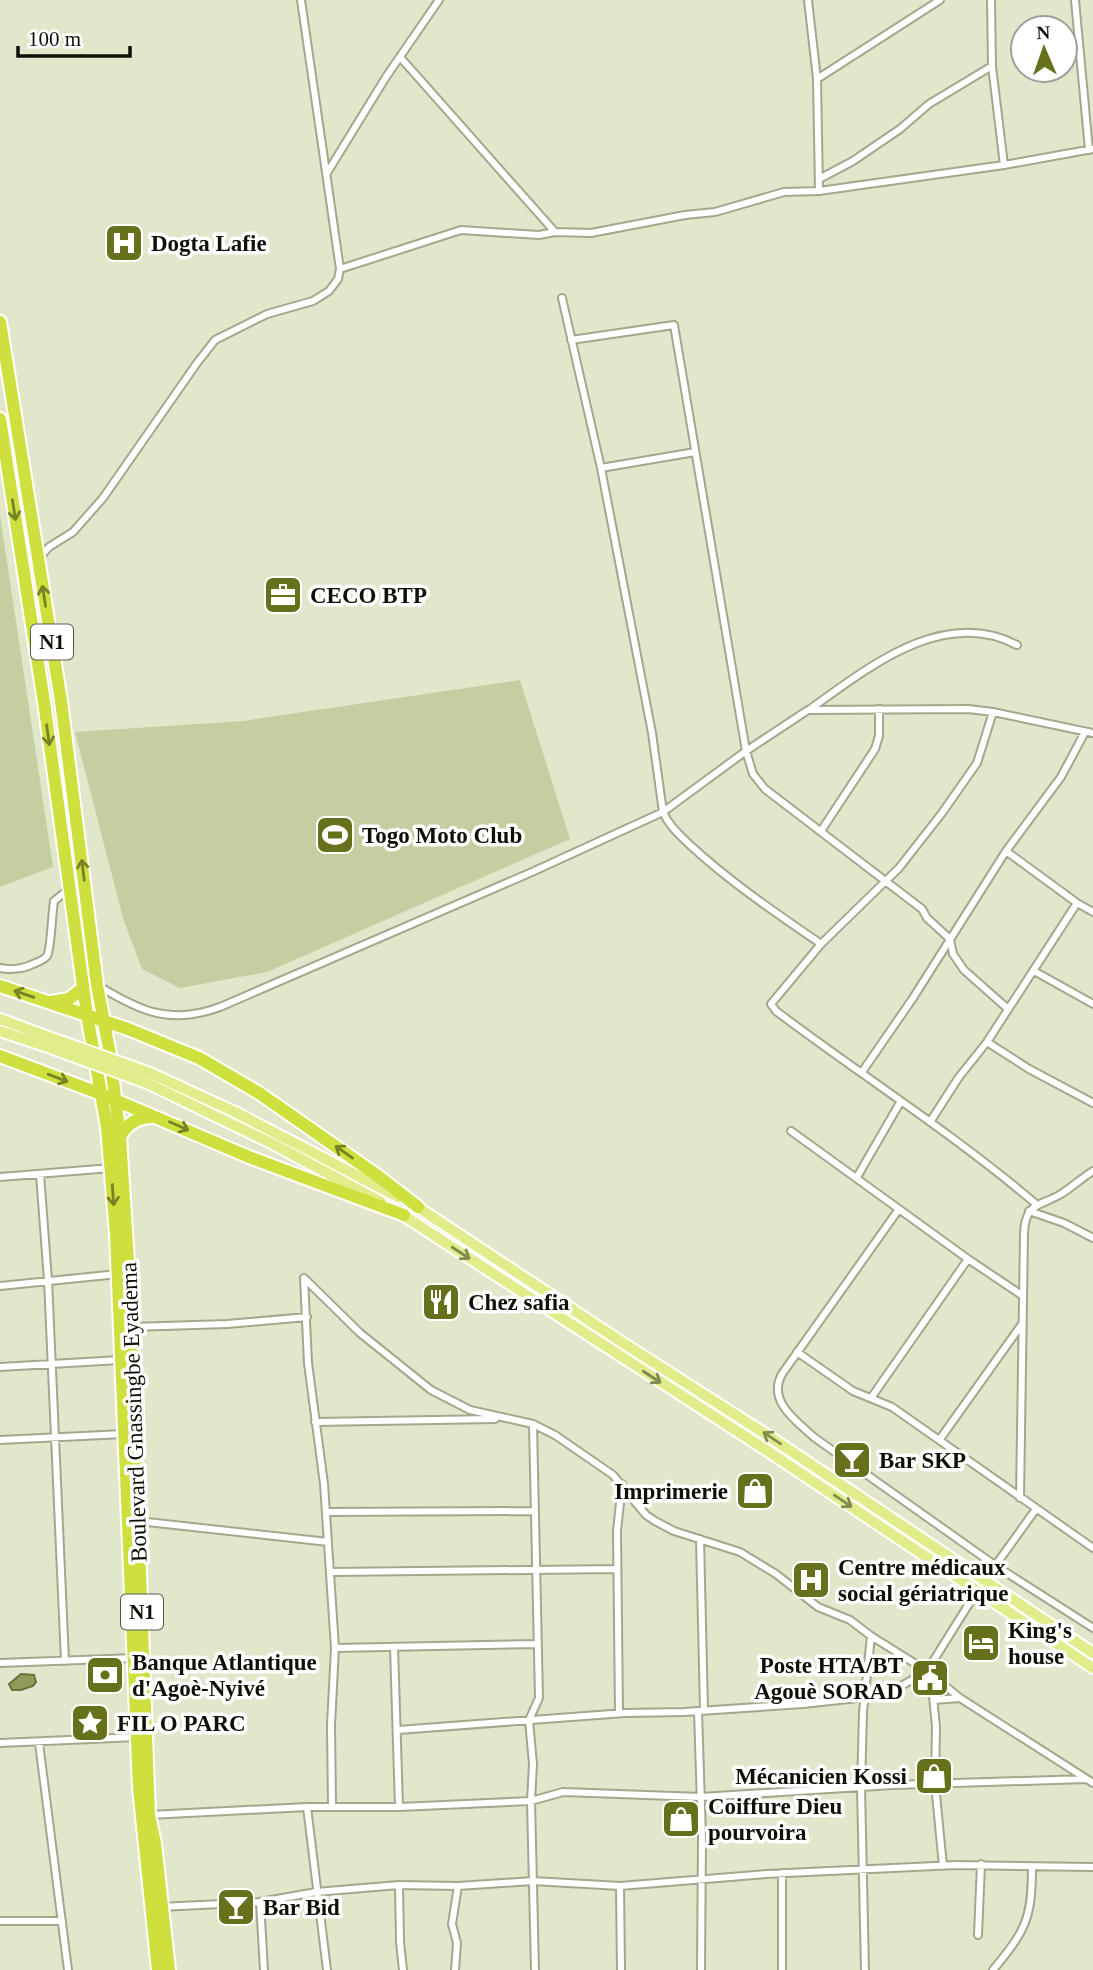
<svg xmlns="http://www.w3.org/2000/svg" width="1093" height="1970" font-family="'Times New Roman',serif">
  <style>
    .green { fill: #c6cea1 }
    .water { fill: #919b59; stroke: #6a7140; stroke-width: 2 }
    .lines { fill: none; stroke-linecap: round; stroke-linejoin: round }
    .street-casing { stroke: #a3a88d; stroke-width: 10 }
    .primary-casing { stroke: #fff; stroke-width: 14 }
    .highway-casing { stroke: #fff; stroke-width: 16 }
    .street { stroke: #fff; stroke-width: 6 }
    .primary { stroke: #e1ec8b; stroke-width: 10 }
    .highway { stroke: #cde03e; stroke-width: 12 }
    .primary-bridge-casing { stroke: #fff; stroke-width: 14; stroke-linecap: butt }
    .primary-bridge { stroke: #e1ec8b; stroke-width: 10 }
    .oneway { stroke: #778225 }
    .oneway2 { stroke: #82894f }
    .labels { text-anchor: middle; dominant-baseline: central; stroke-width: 7; stroke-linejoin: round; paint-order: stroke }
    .shield { fill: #fff; stroke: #565851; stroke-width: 2 }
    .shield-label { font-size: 21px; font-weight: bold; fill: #0e1006 }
    .poi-label { font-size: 23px; font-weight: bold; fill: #0e1006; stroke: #fff; text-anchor: start }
    .street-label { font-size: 23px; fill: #0e1006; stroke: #fff }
  </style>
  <rect width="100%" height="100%" fill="#e2e7cb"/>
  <path class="green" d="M0,515l53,352 -53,20z
    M520,680l50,159 -303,133 -87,16 -38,-19 -19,-51 -48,-186 168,-11z"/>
  <path class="water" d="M21,1674l13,1 2,7 -3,4 -12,4h-9l-3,-6z"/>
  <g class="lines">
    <defs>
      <path id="street" d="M301,0l39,269 121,-39 78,5 16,-3 36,1 94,-18 30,-3 69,-20 35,-1 185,-26 -12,-99
        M808,0l9,79 2,112
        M1075,0l14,150
        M400,57l155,175
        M817,79l123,-79
        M1004,165l89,-16
        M327,173l59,-96 53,-77
        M819,179l34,-18 47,-32 29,-25 63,-38 -1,-66
        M562,298l39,170 51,265 11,79c6,14 16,22 27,33 40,37 86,68 131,99
        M571,340l103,-15 72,426 7,23 12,15 157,120 5,9 23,21 3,15 11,16 44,39
        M601,468l94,-16
        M40,557l9,-10 24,-15 30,-34 94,-135 18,-23 52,-26 46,-13 16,-10 9,-12 2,-10
        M810,709c58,-41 133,-103 207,-64
        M993,712l-16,51 -35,50 -43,55 -78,76 -50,60 5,7c86,65 178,123 260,193
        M821,831l54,-82 4,-13v-27
        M1006,851l71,52 16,9
        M0,968c10,2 23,1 33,-4 5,-2 11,-4 14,-8 4,-6 5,-44 7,-55l14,-11
        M1034,971l59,33
        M99,986c42,26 72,39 121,21l312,-135 131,-60 83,-61 62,-41 160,-1 25,3 100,21
        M987,1042l42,27 64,34
        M862,1072l51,-74 93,-147 55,-74 24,-45
        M930,1122l29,-45 28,-35 90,-139
        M791,1131l177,128 55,37
        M40,1174l8,106 17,381
        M0,1177l111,-9
        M857,1177l44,-76
        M899,1209l-117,165c-15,27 14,47 33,64l181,128 97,62
        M1029,1211l35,12 29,15
        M304,1278l56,55 71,57 39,20 63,14 22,11 58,40 33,40 9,6 19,10 66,21 36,22 42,33 32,13 21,16 56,35 33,27 133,85
        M304,1278l4,85 16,121 11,164 -4,77 1,81
        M0,1286l118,-12
        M131,1327l96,-3 80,-7
        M797,1352l56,39 39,16 201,141
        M0,1367l120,-7
        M871,1398l97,-139
        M315,1422l180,-3
        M533,1424l6,274 -10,22 4,44 -2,37 4,169
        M940,1439l82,-115
        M0,1440l124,-6
        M1020,1498l4,-264c1,-32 15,-27 37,-40 11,-7 21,-16 32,-23
        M327,1512l208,-1
        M138,1521l190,21
        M700,1539l4,171
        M331,1572l286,-3
        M394,1647l5,160
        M335,1648l202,-4
        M0,1663l135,-5
        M931,1676l5,51 -1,57 8,82
        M934,1700l26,-2
        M698,1711l4,126 -1,133
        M619,1713l-2,-182 5,-47
        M398,1730l227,-17 59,-1 119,-8 73,-8 27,-11 24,-14 50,-80 59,-82
        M0,1743l137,-6
        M39,1743l29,227
        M307,1807l20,163
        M149,1815l158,-8h92l132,-6 32,-9 138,5 192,-12 193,-6
        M782,1873v97
        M399,1885l1,57 3,28
        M620,1886l1,84
        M260,1902l4,68
        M160,1907l100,-5 56,-10 83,-7 59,1 75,-5 87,5 146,-12 190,-9 137,2
        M0,1921h62
        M978,1935l3,-71
        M455,1970l2,-27 -5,-19 6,-38
        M865,1970l-4,-182 2,-76 8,-76
        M993,1970c33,-40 39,-51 39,-104"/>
      <path id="primary" d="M0,1019l46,17
        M0,1031l45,15
        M150,1073l85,39 163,85
        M147,1083l128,62 106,57
        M413,1204l204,135 150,96 326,218
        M398,1212l362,234 333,222"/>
      <path id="highway" d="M0,322l61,379 36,284 12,64 11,88 9,141 20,537 6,28 14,127
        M0,419l44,283 43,313 20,112 9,107 23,554 19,182
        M0,986l128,43 71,29 60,35 119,83 40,31
        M51,1002l18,-3 14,-11
        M0,1056l101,38 148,63 155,58
        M120,1137c7,-14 18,-20 33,-20"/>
    </defs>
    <use href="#street" class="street-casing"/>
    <use href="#primary" class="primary-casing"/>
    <use href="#highway" class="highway-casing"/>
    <use href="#street" class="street"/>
    <use href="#primary" class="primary"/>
    <use href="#highway" class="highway"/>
    <defs>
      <path id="primary-bridge" d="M46,1036l104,37
        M45,1046l102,37"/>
    </defs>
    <use href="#primary-bridge" class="primary-bridge-casing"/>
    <use href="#primary-bridge" class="primary-bridge"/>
  </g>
  <defs><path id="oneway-shaft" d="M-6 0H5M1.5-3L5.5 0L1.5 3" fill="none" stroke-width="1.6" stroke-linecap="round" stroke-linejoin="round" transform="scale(1.75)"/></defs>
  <g class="oneway">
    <use href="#oneway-shaft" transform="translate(14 510) rotate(81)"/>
    <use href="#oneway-shaft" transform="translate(44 596) rotate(-99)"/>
    <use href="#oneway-shaft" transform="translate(48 735) rotate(82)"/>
    <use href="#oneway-shaft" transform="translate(83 870) rotate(-97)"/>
    <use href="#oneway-shaft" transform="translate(24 994) rotate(-161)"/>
    <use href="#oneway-shaft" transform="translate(58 1078) rotate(21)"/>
    <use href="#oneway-shaft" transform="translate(179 1126) rotate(24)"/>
    <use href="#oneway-shaft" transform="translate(344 1152) rotate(-145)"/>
    <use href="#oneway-shaft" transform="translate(113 1195) rotate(86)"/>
  </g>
  <g class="oneway2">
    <use href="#oneway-shaft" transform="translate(461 1253) rotate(33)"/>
    <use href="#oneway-shaft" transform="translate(652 1377) rotate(33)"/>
    <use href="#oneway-shaft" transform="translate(772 1438) rotate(-146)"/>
    <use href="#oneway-shaft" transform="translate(843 1501) rotate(34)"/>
  </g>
  <defs>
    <symbol id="hospital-square" viewBox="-11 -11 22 22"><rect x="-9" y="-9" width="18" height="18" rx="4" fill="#67711b" stroke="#fff"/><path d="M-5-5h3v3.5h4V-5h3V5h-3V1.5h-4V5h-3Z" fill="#fff"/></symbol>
    <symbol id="office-square" viewBox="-11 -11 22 22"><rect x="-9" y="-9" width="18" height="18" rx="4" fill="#67711b" stroke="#fff"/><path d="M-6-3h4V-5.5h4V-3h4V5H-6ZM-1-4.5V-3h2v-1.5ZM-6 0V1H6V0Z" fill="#fff"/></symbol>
    <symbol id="stadium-square" viewBox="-11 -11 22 22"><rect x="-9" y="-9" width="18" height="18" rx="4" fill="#67711b" stroke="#fff"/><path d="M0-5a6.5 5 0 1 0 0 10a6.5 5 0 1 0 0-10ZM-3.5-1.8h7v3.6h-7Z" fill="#fff"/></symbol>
    <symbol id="restaurant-square" viewBox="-11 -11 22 22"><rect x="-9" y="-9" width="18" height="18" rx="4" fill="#67711b" stroke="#fff"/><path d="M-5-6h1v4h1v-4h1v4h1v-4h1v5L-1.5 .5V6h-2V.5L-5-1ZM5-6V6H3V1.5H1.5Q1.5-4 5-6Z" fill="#fff"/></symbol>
    <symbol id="bar-square" viewBox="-11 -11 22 22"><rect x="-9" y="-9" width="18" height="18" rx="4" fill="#67711b" stroke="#fff"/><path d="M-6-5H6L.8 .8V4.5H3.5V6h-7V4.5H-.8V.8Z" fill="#fff"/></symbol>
    <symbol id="shop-square" viewBox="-11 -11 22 22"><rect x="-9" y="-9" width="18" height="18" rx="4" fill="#67711b" stroke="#fff"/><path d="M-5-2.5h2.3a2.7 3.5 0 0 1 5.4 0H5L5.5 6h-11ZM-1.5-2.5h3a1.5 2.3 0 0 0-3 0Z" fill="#fff"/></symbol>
    <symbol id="hotel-square" viewBox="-11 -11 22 22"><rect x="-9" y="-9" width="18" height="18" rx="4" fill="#67711b" stroke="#fff"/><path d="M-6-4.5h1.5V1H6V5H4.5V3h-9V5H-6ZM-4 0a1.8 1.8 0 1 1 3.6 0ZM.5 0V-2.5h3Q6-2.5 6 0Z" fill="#fff"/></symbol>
    <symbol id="bank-square" viewBox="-11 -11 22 22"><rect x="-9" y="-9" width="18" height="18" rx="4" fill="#67711b" stroke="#fff"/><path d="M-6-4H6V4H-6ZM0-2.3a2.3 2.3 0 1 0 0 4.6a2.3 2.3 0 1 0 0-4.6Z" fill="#fff"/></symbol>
    <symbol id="civic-square" viewBox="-11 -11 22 22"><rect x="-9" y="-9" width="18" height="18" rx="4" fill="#67711b" stroke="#fff"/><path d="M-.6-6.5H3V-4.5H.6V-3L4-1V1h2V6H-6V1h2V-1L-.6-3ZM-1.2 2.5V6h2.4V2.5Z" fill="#fff"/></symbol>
    <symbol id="sight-square" viewBox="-11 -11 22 22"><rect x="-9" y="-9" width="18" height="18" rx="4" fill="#67711b" stroke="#fff"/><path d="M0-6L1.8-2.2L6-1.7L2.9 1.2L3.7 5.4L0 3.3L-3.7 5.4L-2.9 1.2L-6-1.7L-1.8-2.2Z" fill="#fff"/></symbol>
  </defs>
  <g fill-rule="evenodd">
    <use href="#hospital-square" x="102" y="221" width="44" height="44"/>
    <use href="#office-square" x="261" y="573" width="44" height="44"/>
    <use href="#stadium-square" x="313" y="813" width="44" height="44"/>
    <use href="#restaurant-square" x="419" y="1280" width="44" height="44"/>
    <use href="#bar-square" x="830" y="1438" width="44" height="44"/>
    <use href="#shop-square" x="733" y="1469" width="44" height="44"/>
    <use href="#hospital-square" x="789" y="1558" width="44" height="44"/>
    <use href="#hotel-square" x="959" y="1621" width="44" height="44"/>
    <use href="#bank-square" x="83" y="1653" width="44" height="44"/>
    <use href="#civic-square" x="908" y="1656" width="44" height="44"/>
    <use href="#sight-square" x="68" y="1701" width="44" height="44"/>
    <use href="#shop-square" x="912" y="1754" width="44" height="44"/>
    <use href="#shop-square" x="659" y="1797" width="44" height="44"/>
    <use href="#bar-square" x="214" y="1885" width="44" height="44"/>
  </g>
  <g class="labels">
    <g class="shield">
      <rect x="31" y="624.5" width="42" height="35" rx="5"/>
      <rect x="121" y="1594.5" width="42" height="35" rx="5"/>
    </g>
    <g class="shield-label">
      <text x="52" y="642">N1</text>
      <text x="142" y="1612">N1</text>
    </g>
    <g class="poi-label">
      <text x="151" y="243">Dogta Lafie</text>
      <text x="310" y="595">CECO BTP</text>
      <text x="362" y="835">Togo Moto Club</text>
      <text x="468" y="1302">Chez safia</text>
      <text x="879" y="1460">Bar SKP</text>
      <text x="728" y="1491" text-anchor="end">Imprimerie</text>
      <text x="838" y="1567">Centre médicaux<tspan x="838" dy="26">social gériatrique</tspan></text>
      <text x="1008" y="1630">King's<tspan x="1008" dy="26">house</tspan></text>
      <text x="132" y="1662">Banque Atlantique<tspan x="132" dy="26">d'Agoè-Nyivé</tspan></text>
      <text x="903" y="1665" text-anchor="end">Poste HTA/BT<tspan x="903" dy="26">Agouè SORAD</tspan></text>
      <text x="117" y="1723">FIL O PARC</text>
      <text x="907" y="1776" text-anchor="end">Mécanicien Kossi</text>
      <text x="708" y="1806">Coiffure Dieu<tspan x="708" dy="26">pourvoira</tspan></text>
      <text x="263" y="1907">Bar Bid</text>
    </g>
    <g class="street-label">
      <text transform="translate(134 1412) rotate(-92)">Boulevard Gnassingbe Eyadema</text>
    </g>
  </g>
  <g transform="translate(1044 49) rotate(358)"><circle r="33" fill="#ffffff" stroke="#9f9f9b" stroke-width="2"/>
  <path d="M0-5L12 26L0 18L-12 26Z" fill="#67711b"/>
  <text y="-10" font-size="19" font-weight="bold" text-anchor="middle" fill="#0e1006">N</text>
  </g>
  <path d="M18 46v10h112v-10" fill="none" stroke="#0e1006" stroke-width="3.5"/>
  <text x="28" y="46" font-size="21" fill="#0e1006" stroke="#ffffff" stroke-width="5" paint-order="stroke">100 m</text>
</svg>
